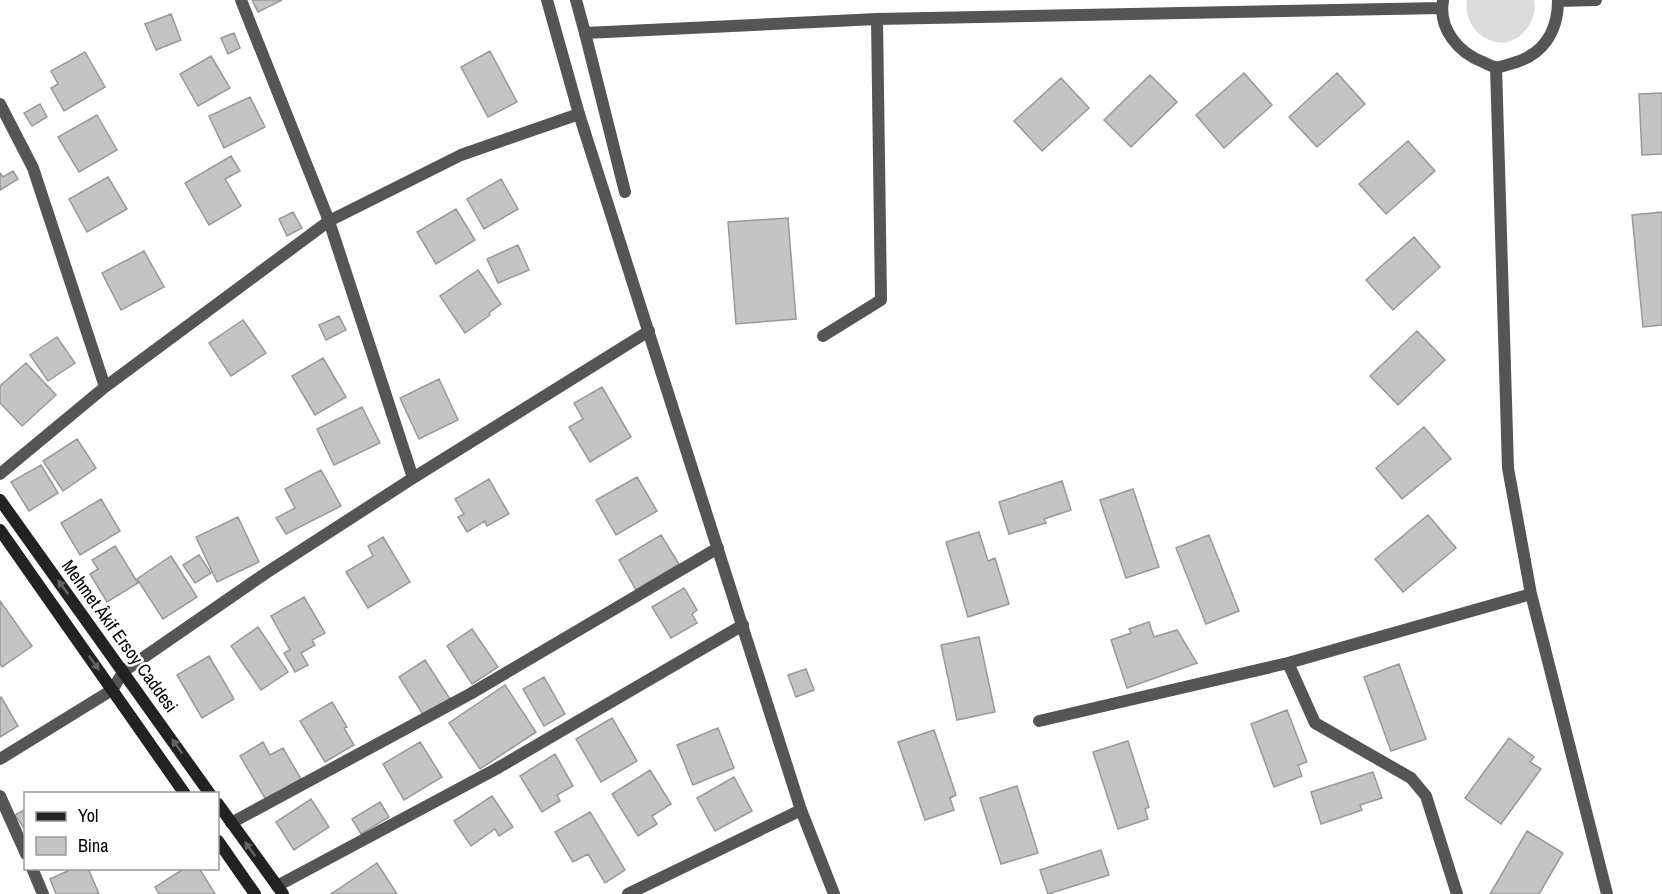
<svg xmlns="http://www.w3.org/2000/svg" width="1662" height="894" font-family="'Archivo Narrow',sans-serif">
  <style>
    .green { fill: #dcdcdc }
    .building { fill: #c4c4c4; stroke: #999; stroke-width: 1.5 }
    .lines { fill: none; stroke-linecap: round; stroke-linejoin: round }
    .service { stroke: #555; stroke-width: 12 }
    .minor { stroke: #555; stroke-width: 12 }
    .tertiary { stroke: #555; stroke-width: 12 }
    .secondary { stroke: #222; stroke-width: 12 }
    .oneway { fill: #646464 }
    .labels { text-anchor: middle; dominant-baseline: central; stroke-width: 5; stroke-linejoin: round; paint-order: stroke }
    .street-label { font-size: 18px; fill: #000; stroke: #fff }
  </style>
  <rect width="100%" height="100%" fill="#fff"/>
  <path class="green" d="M1467,0h67c5,21 -16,47 -38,42 -20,-4 -32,-23 -29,-42z"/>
  <path class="building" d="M252,0h30l-24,12z
    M171,14l10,26 -25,10 -11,-26z
    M234,33l6,15 -12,6 -7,-16z
    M490,51l27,51 -29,15 -27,-50z
    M85,52l20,35 -41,24 -13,-23 7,-4 -7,-13z
    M211,56l19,32 -32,18 -18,-32z
    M1244,73l28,32 -48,43 -28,-33z
    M1337,73l28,31 -48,43 -28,-30z
    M1150,75l27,27 -46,45 -27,-27z
    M1061,78l28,30 -47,43 -28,-30z
    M1662,93v61l-20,1 -3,-61z
    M250,97l15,30 -41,21 -15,-32z
    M40,104l7,13 -15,9 -8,-13z
    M97,115l20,35 -38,22 -21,-35z
    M1408,141l27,30 -49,43 -27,-30z
    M231,156l9,15 -15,8 16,27 -32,19 -24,-42z
    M13,171l5,8 -18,11v-17l3,4z
    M108,177l19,32 -40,23 -18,-33z
    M501,179l17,30 -34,20 -17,-30z
    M456,209l19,31 -39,24 -19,-32z
    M293,212l9,16 -15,8 -8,-17z
    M1662,212v113l-19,2 -11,-112z
    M788,218l8,101 -60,5 -8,-102z
    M1414,237l26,30 -47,43 -27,-30z
    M518,245l11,25 -31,13 -11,-24z
    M144,251l20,36 -43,23 -19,-37z
    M478,270l23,34 -12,9 1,2 -25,18 -25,-37z
    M339,316l7,14 -20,10 -7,-15z
    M243,320l23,33 -35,23 -22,-33z
    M1417,331l28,29 -47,45 -28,-29z
    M57,337l18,26 -27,18 -18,-26z
    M323,358l23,39 -31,18 -23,-39z
    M26,363l30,32 -34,31 -22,-23v-17z
    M439,379l19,41 -39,19 -19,-41z
    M602,387l29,50 -41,25 -21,-35 14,-8 -9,-16z
    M362,407l18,36 -46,22 -17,-36z
    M1424,427l27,32 -49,40 -26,-31z
    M77,439l19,29 -33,23 -20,-30z
    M41,465l17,28 -29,18 -18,-29z
    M321,470l20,36 -55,28 -10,-16 19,-10 -10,-19z
    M637,477l20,34 -41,24 -20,-35z
    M489,479l20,35 -22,12 -2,-5 -18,11 -9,-15 6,-3 -9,-15z
    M1062,481l9,29 -27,9 2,4 -37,11 -10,-32z
    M1133,489l26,78 -33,11 -26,-78z
    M101,499l19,32 -40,24 -19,-32z
    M1428,515l28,33 -53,44 -28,-33z
    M238,517l21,45 -42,20 -21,-45z
    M979,532l9,29 7,-3 14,46 -41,13 -22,-75z
    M661,535l18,29 -43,26 -17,-30z
    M1209,535l30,76 -33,13 -30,-76z
    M383,537l27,45 -42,26 -22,-36 27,-16 -5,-10z
    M115,546l23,37 -31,19 -17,-28 8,-5 -6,-9z
    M199,555l12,18 -16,10 -12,-18z
    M171,556l26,41 -34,22 -26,-40z
    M684,588l13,22 -5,4 5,9 -26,15 -19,-31z
    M304,597l21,36 -13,7 3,5 -14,8 7,12 -13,7 -11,-19 6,-3 -19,-34z
    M0,601l32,45 -30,21 -2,-3z
    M1149,622l5,15 23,-7 20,33 -70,25 -16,-48 20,-7 -2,-4z
    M258,627l30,45 -27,18 -30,-44z
    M472,629l26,38 -26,17 -25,-38z
    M979,637l16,75 -38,8 -16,-75z
    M209,656l25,43 -32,19 -25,-43z
    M425,660l25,39 -26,17 -25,-39z
    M1399,664l27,75 -35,12 -27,-74z
    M806,669l8,21 -18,7 -8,-22z
    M544,677l21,37 -21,12 -21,-37z
    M505,685l31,47 -56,37 -31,-46z
    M1,697l17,29 -18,11v-39z
    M332,702l15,25 -3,1 10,17 -29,17 -25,-41z
    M1287,710l20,52 -9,3 4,11 -28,11 -23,-63z
    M612,718l25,43 -36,21 -25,-43z
    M718,728l16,40 -41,17 -16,-40z
    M934,730l22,65 -6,3 4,12 -29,10 -27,-78z
    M1509,738l25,19 -4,5 11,7 -40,55 -36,-26z
    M1128,741l21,66 -4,2 3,10 -30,10 -25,-77z
    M263,742l7,13 13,-7 18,31 -35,21 -26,-44z
    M420,742l22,35 -38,23 -21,-36z
    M555,754l18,32 -16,9 3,6 -18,11 -22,-36z
    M650,770l21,34 -19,12 5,8 -19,12 -26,-42z
    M1373,772l9,26 -22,7 2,5 -41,14 -10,-32z
    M734,777l18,34 -37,20 -18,-33z
    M1017,786l21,67 -37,11 -21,-66z
    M492,796l21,31 -14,9 -4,-7 -24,17 -17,-25z
    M311,799l18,28 -35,23 -18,-28z
    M380,802l9,15 -28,17 -9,-15z
    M26,809v22l-11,-16z
    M590,812l35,58 -20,13 -17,-29 -15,8 -18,-30z
    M1527,831l36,22 -24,41h-49z
    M1101,850l8,25 -61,19 -8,-24z
    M377,863l20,31h-66z
    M74,868h14l11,26h-43l-6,-15z
    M185,868h14l16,26h-56l-4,-7z"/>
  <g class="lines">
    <path class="service" d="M576,0l9,33 292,-14"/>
    <path class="minor" d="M241,0l88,221 84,257
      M1443,1c-5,28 16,52 40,61 4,2 9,5 13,5 4,1 10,-2 14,-3 32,-8 48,-31 48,-64
      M1559,1l37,-1
      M585,33l40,159
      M1496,67l12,401 23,126 76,300
      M0,104l33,64 72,219
      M823,336l58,-36 -4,-281 565,-11
      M0,474l105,-87 224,-166 132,-66 118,-41
      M1288,663l27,60 96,55 15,18 31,98
      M1039,721l249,-58 243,-69
      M0,759l112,-69 12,-19 142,-98 147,-95 236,-147
      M0,796l26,58
      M231,823l239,-129 248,-146
      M32,868l11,26
      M277,886l219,-117 247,-144
      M628,894l173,-84"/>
    <path class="tertiary" d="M547,0l32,114 222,696 33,84"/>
    <path class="secondary" d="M0,500l210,294
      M0,530l185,264
      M218,804l65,90
      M218,841l37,53"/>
  </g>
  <defs><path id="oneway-solid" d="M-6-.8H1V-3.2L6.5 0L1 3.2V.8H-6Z" transform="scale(1.5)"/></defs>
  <g class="oneway">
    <use href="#oneway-solid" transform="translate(63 587) rotate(-126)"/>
    <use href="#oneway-solid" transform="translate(94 663) rotate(55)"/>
    <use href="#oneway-solid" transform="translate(177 746) rotate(-125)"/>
    <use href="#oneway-solid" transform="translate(250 849) rotate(-126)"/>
  </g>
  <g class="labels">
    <g class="street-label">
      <text transform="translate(120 636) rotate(54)">Mehmet Âkif Ersoy Caddesi</text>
    </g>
  </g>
  <rect x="24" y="792" width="195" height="78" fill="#ffffff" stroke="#999999" stroke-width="1.5"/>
  <rect x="36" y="812" width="30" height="9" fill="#222222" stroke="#999999" stroke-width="1.5"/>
  <text x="78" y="822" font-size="18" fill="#000000">Yol</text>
  <rect x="36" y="837" width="30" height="18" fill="#c4c4c4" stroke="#999999" stroke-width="1.5"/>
  <text x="78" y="852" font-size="18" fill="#000000">Bina</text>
</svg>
